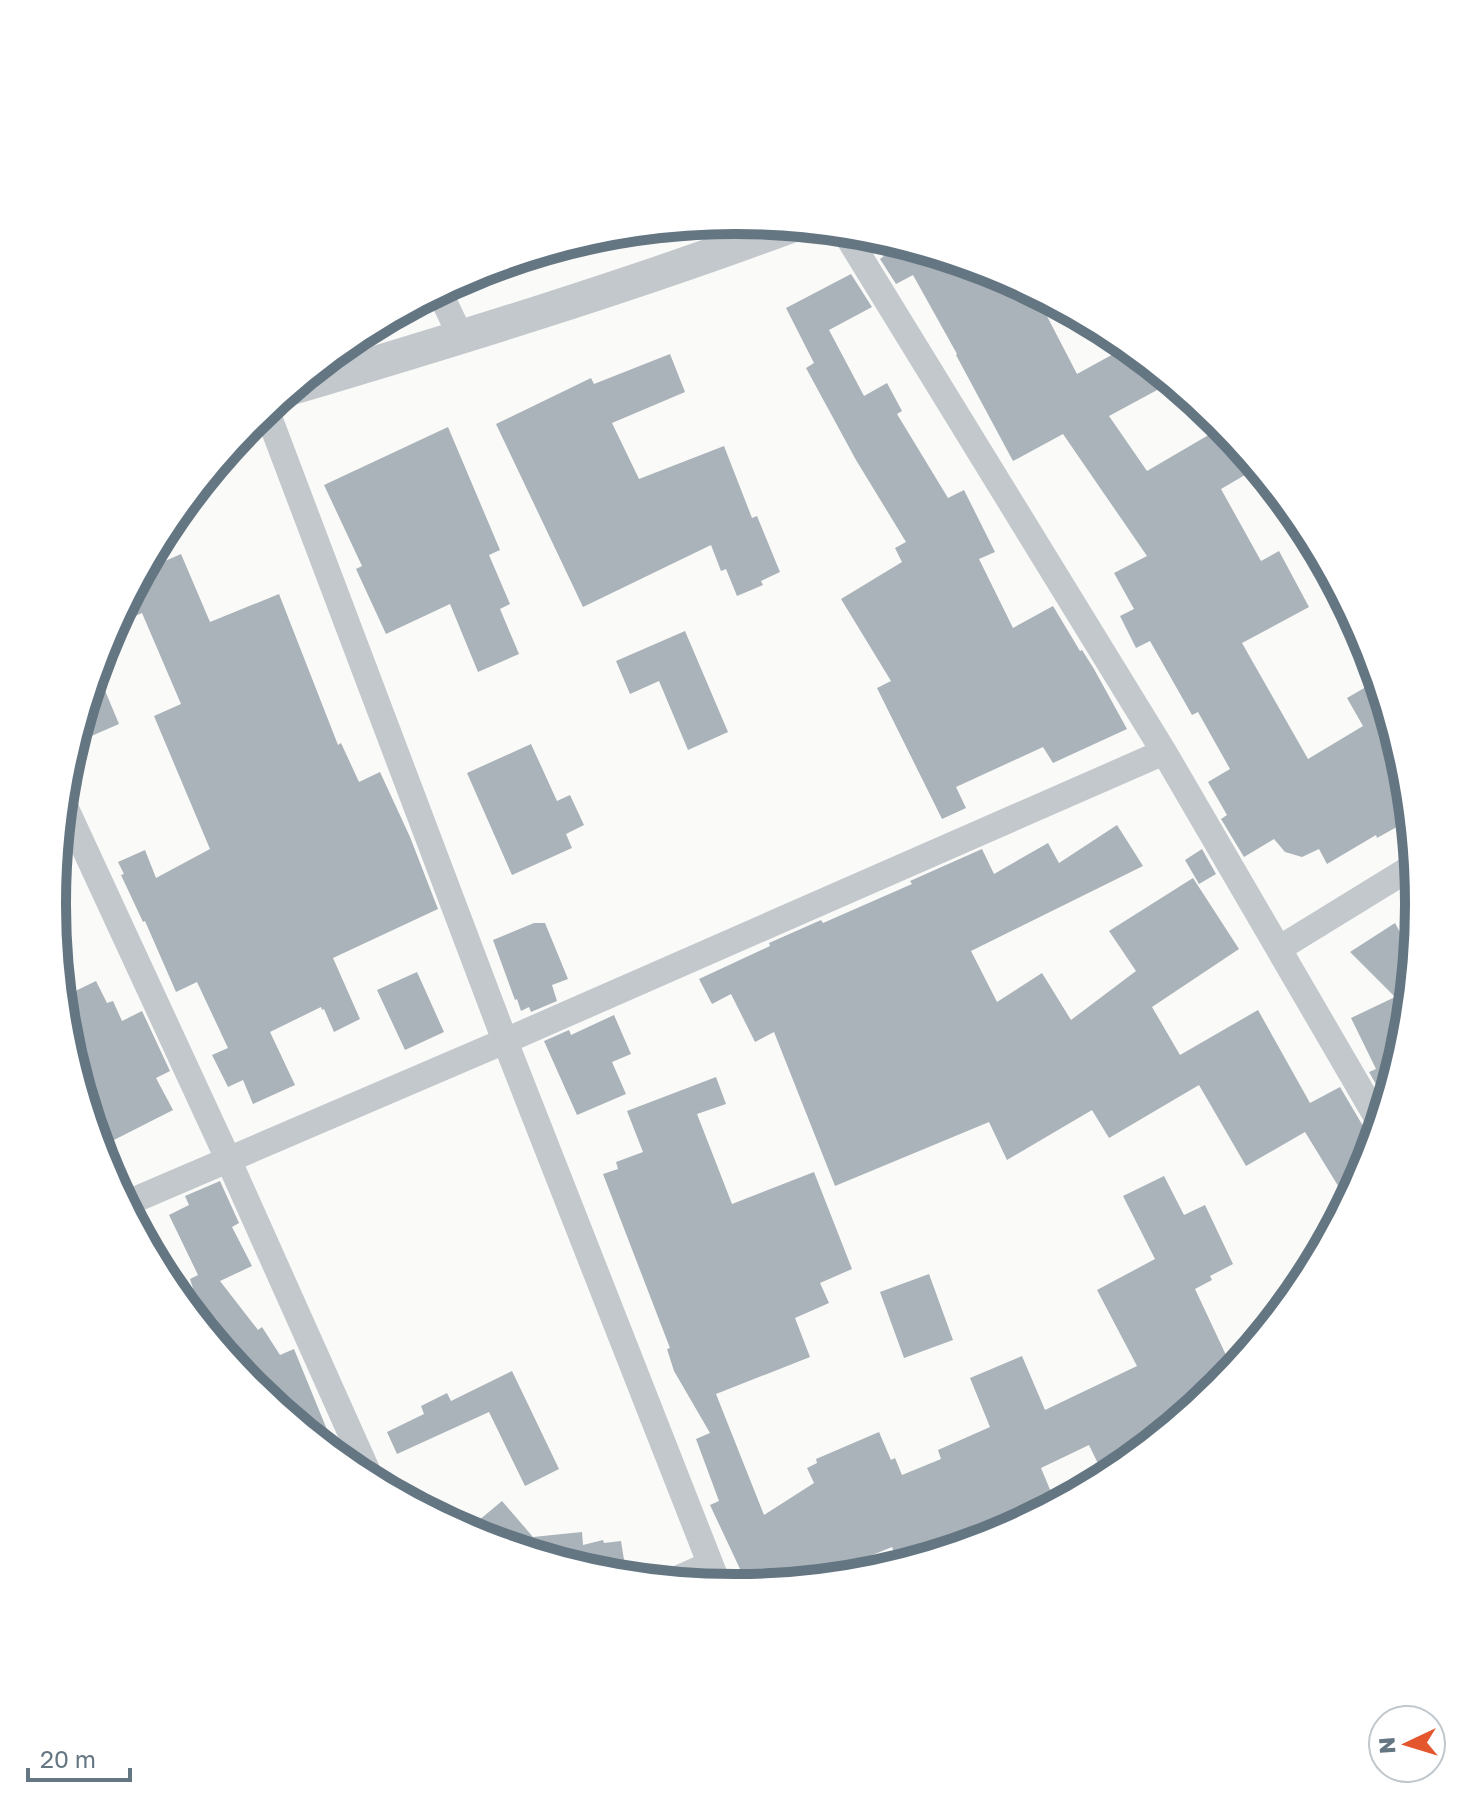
<svg xmlns="http://www.w3.org/2000/svg" width="1471" height="1808" font-family="'Golos Text',sans-serif">
  <style>
    .building { fill: #aab3b9 }
    .lines { fill: none; stroke-linecap: round; stroke-linejoin: round }
    .minor { stroke: #c3c8cc; stroke-width: 26 }
    .tertiary { stroke: #c3c8cc; stroke-width: 34 }
    .rim { fill: none; stroke: #657683; stroke-width: 10 }
  </style>
  <rect width="100%" height="100%" fill="#fafaf8"/>
  <path class="building" d="M894,241l103,32 38,20 42,81 51,-28 44,36 -63,34 38,55 77,-45 33,42 -36,21 40,72 18,-10 30,56 -67,36 66,116 55,-33 -16,-28 24,-14 16,29 1,-1 18,59 5,48 -34,19 -1,-3 -49,29 -8,-15 -17,8 -17,-5 -11,-13 -30,18 -23,-38 6,-4 -19,-33 22,-13 -32,-57 -6,3 -42,-74 -14,7 -16,-32 14,-7 -20,-36 33,-17 -84,-122 -50,27 -57,-106 1,-1 -44,-79 -17,9 -16,-25 4,-3 -2,-4 14,-8z
    M851,274l21,33 -43,23 35,66 23,-13 15,28 -5,3 51,84 16,-8 31,62 -16,7 34,69 40,-22 27,45 2,-1 12,19 33,60 -74,34 -10,-16 -87,40 10,21 -24,11 -65,-131 14,-7 -50,-82 61,-37 -7,-14 11,-6 -50,-82 -50,-92 8,-5 -28,-55z
    M670,354l15,38 -73,31 27,56 85,-33 28,72 5,-2 23,56 -19,9 2,4 -26,11 -11,-27 -5,2 -10,-26 -128,62 -87,-183 95,-46 3,6z
    M448,427l52,123 -11,5 21,49 -10,5 19,45 -41,18 -28,-68 -64,30 -30,-65 6,-3 -38,-81z
    M181,554l29,68 69,-28 59,151 3,-2 18,39 21,-10 30,65 28,72 -105,49 27,61 -26,13 -10,-23 -2,1 -1,-3 -51,25 25,53 -42,19 -10,-24 -15,7 -16,-32 16,-7 -31,-66 -21,10 -31,-71 -2,1 -22,-47 3,-1 -6,-12 27,-12 11,28 54,-29 -56,-133 27,-12 -39,-91 -29,13 29,-55z
    M685,631l43,101 -40,18 -29,-69 -29,13 -14,-33z
    M96,669l23,55 -46,20z
    M531,744l26,57 13,-6 14,30 -18,9 6,14 -60,27 -45,-102z
    M1117,825l26,41 -172,85 26,51 45,-29 29,47 65,-49 -27,-40 84,-53 46,71 -87,58 28,48 78,-45 52,93 30,-16 26,44 9,7 -8,28 -19,36 -43,-70 -59,34 -47,-81 -90,53 -17,-28 -85,50 -18,-38 -154,64 -61,-154 -19,10 -24,-48 -19,10 -13,-25 71,-33 -1,-3 52,-23 2,3 89,-39 -2,-3 72,-32 12,25 54,-31 11,20z
    M1202,849l14,25 -17,10 -14,-24z
    M534,923h11l23,56 -16,6 5,16 -26,11 -2,-5 -8,4 -4,-12 -2,1 -22,-60z
    M1395,923l6,11 16,-8 -11,112 -20,64 -17,-30 7,-3 -25,-51 44,-21 -45,-45z
    M417,972l27,60 -39,18 -28,-60z
    M96,981l11,22 6,-2 9,20 20,-10 28,60 -14,7 17,32 -63,32 -31,-58 -14,-48 -4,-38z
    M614,1015l17,39 -19,8 14,32 -49,21 -33,-74 25,-11 2,5z
    M716,1077l10,27 -29,10 35,90 82,-32 38,97 -32,14 9,20 -34,15 15,39 -94,37 48,121 50,-32 -7,-15 10,-5 -1,-4 63,-27 12,28 4,-2 7,17 39,-16 -3,-9 52,-23 -20,-49 52,-22 23,54 92,-44 -40,-76 58,-31 -32,-63 41,-20 20,39 21,-10 28,59 -23,12 2,4 -17,9 38,81 -15,18 -89,73 -26,13 -14,-29 -48,23 15,36 -67,34 -51,15 -1,-2 -38,14 -7,-18 -42,17 -20,14 -82,8 -38,-81 9,-4 -23,-62 14,-6 -36,-62 -7,-22 3,-1 -67,-174 15,-5 -2,-7 27,-10 -16,-41z
    M220,1181l19,42 -7,4 20,39 -32,15 38,49 4,-3 18,28 14,-6 45,110 -87,-72 -45,-55 -17,-53 8,-4 -29,-60 20,-10 -4,-9z
    M929,1274l24,66 -49,18 -24,-66z
    M512,1371l47,98 -34,17 -36,-74 -92,42 -10,-22 37,-18 -3,-8 26,-13 4,8z
    M502,1501l31,36 49,-5 1,13 20,-5 1,3 17,-2 4,25 -29,6 -122,-37 -8,-4z"/>
  <g class="lines">
    <path class="minor" d="M720,222l10,27
      M844,231l320,521 216,371
      M439,291l22,46
      M266,409l239,632 214,545
      M62,800l166,359 144,322
      M1280,948l135,-83
      M125,1204l380,-163 659,-289
      M672,1581l38,-17"/>
    <path class="tertiary" d="M292,388c168,-50 335,-101 499,-162"/>
  </g>
  <path d="M0 0H1471V1808H0ZM735 234H736A669 669 0 0 1 1405 903V905A669 669 0 0 1 736 1574H735A669 669 0 0 1 66 905V903A669 669 0 0 1 735 234Z" fill="#fff" fill-rule="evenodd"/>
  <path class="rim" d="M735 234H736A669 669 0 0 1 1405 903V905A669 669 0 0 1 736 1574H735A669 669 0 0 1 66 905V903A669 669 0 0 1 735 234Z"/>
  <g transform="translate(1407 1744) rotate(266)"><circle r="38" fill="#ffffff" stroke="#c1c8cd" stroke-width="2"/>
  <path d="M0-6L14 30L0 20L-14 30Z" fill="#e4572e"/>
  <text y="-12" font-size="22" font-weight="bold" text-anchor="middle" fill="#657683">N</text>
  </g>
  <path d="M28 1768v12h102v-12" fill="none" stroke="#657683" stroke-width="4"/>
  <text x="40" y="1768" font-size="24" fill="#657683" stroke="#ffffff" stroke-width="6" paint-order="stroke">20 m</text>
</svg>
